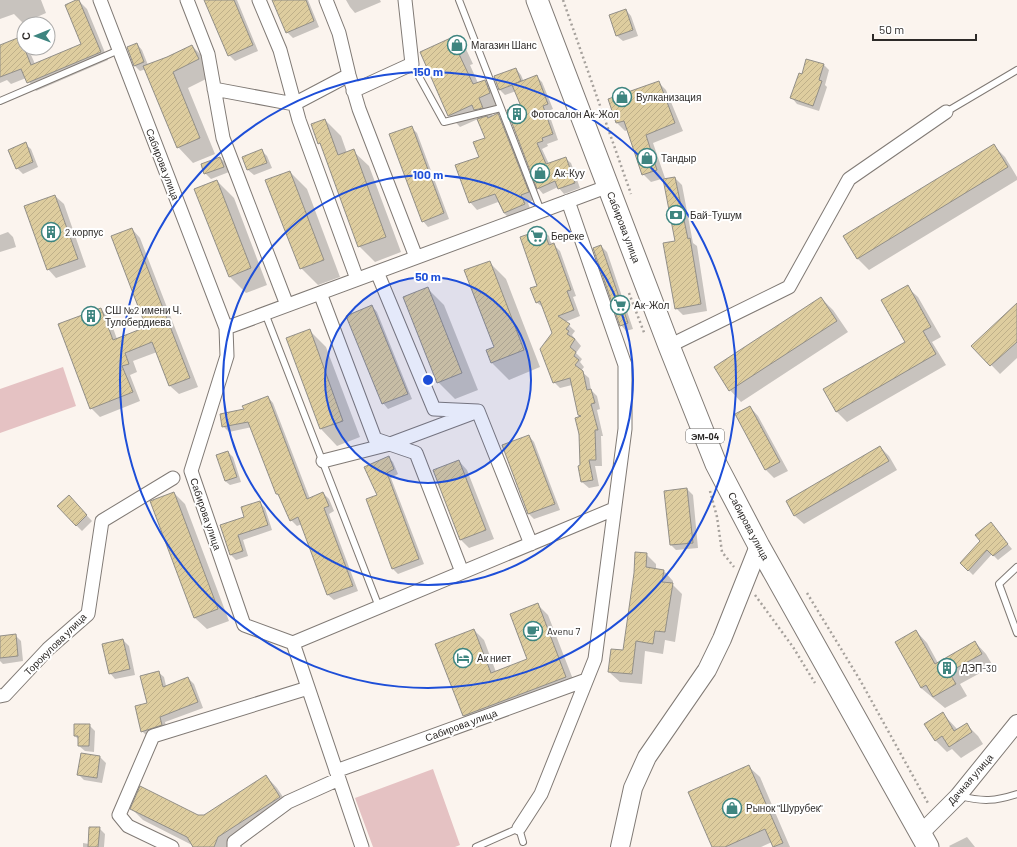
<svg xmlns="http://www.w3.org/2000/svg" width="1017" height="847" font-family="Barlow,sans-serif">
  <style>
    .pitch { fill: #e5c2c3 }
    .shadow { fill: #0003 }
    .building { fill: url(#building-hatch); stroke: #928f88 }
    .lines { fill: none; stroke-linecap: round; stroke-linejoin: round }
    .service-casing { stroke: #807a75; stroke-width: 8 }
    .minor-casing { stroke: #807a75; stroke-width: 15 }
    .tertiary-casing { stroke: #807a75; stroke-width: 18 }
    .secondary-casing { stroke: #807a75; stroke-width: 20 }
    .trunk-casing { stroke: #807a75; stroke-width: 23 }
    .path { stroke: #a6a19c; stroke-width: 2.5; stroke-dasharray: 2 3; stroke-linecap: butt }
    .service { stroke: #fff; stroke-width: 6 }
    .minor { stroke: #fff; stroke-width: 13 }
    .tertiary { stroke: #fff; stroke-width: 16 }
    .secondary { stroke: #fff; stroke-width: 18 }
    .trunk { stroke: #fff; stroke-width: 21 }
    .ring { fill: none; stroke: #1d4ed8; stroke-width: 2 }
    .labels { text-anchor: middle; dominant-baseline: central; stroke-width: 4; stroke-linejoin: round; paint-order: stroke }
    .shield { fill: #fff; stroke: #6c6a68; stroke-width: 1 }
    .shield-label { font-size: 9px; font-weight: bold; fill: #2d2a28 }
    .poi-label { font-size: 10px; fill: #2d2a28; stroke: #fff; text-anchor: start }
    .street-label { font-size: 10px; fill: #2d2a28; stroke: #fff }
    .centre { fill: #1d4ed8; stroke: #fff; stroke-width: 2 }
    .ring-label { font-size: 12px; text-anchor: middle; font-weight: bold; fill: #1d4ed8; stroke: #fff; stroke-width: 4; stroke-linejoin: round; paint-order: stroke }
  </style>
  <defs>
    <pattern id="building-hatch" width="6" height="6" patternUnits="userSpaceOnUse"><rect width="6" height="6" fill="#decd9f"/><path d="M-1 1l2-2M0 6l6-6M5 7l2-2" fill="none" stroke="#bfb089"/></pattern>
  </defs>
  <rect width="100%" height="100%" fill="#fbf4ee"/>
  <path class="pitch" d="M63,367l13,39 -76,27v-44z
    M433,769l27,76 -5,2h-82l-18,-49z"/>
  <path class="shadow" d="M0,0h41l5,13 -23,10 -9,-9 -14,5z
    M78,0l9,9 21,51 -72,31 -10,-13 -15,6 -4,-4 -7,3v-37l19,-8 5,5v5h4l7,16 47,-20z
    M205,0h32l21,51 -23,10 -6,-6z
    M274,0h34l11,27 -26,11 -6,-6z
    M346,0h34l1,2 -26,11 -5,-6z
    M626,10l5,6 7,20 -15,5 -6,-5 -7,-21z
    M455,37l11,12 7,15 -3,1 8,18 7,-2 11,11 5,13 -11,4 3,8 5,-2 7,7 30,77 -7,4 3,8 -20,9 -7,-7 -6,-11 -21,8 -7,-8 16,-64 -8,-19 -18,8 -11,-12z
    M137,44l5,6 6,15 44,-19 16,16 6,13 -26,13 27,66 -22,9 -15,-16 -32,-78 -6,2 -5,-5z
    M823,64l6,6 -4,15 2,2 -8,24 -22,-7 -5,-6 11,-23z
    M516,69l5,6 3,7 13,-5 5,5 11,27 -5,2 10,29 -11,4 1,2 -6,3 7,15 16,-6 6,5 9,25 -16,6 -6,-7 -15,7 -5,-6 -17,-83 -5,-14 -11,4 -5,-5z
    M658,82l8,8 17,41 -30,12 12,35 -14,4 -8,-8 -15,-44 -3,1 -8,-8 -8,-23z
    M325,120l16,16 6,17 6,-2 16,15 32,86 -26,10 -16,-16 -37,-99 -3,-4z
    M411,127l6,6 32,86 -21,8 -5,-6z
    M25,144l6,5 7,18 -15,7 -6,-6z
    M994,146l11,11 12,20v3l-148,90 -12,-12z
    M261,150l6,6 5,12 -18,7 -6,-5 -5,-13z
    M220,158l6,5 3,9 -18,7 -6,-6z
    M290,172l17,17 33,88 -22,8 -17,-17z
    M675,178l7,7 11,58 4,3 10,65 -24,4 -7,-7z
    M217,181l17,17 33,87 -21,8 -17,-17z
    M55,196l9,8 22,63 -30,11 -8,-9z
    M132,229l8,9 58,149 -19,7 -9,-8 -13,-34 -24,9 4,11 -7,3 10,26 -40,16 -9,-9 9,-99 9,8 8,22 30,-11z
    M543,230l6,6 3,9h2l6,6 16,45 -3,1 7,19 -15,6 10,9 -3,4 9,11 -5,7 6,6 -2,3 4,5 -3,4 8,7 2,12 6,6 3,13 -3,1 6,26h-2l1,30h-7l4,20 -10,2 -7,-6 -2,-16h1l-1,-25 -4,-22 5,-2 -2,-2 -7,-30 -12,3 -6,-6 -1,-49 -9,-25 -8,-6z
    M8,232l5,5 3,10 -16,5v-17z
    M601,246l6,6 26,77 -7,2 -5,-6z
    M489,262l17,17 34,88 -31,13 -17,-17 -5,-13 8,-3z
    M907,287l11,10 23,40 -9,5 14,23 -99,57 -11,-11 70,-69z
    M427,288l17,17 34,85 -23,9 -17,-17z
    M821,298l12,12 15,22 -107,70 -11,-12z
    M1017,305v53l-17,16 -27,-28z
    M372,306l5,6 35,87 -24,10 -5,-6z
    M309,330l17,17 34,90 -23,9 -16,-17z
    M268,397l5,6 37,96 13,-6 6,6 5,12 -5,3 29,77 -24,9 -6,-5 -26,-71 -5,2 -6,-6 -10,-21 -4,-5 -25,-67 -23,5 -6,-6 22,-16z
    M750,407l8,9 30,55 -14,7 -8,-8 -30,-56z
    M529,436l5,6 26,68 -26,9 -5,-5 -26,-68z
    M880,447l9,9 8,14 -93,54 -9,-8 -8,-15z
    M228,452l5,5 8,25 -11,3 -5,-4z
    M388,457l5,5 5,12 -7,4 33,86 -26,10 -5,-5 -15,-73z
    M459,461l8,9 27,69 -25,9 -8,-8 -27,-69z
    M687,489l6,6 5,53 -22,2 -5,-5z
    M174,493l11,11 44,117 -22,8 -12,-11 -44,-116z
    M74,502l18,19 -10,10 -6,-6z
    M259,502l6,6 7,22 -29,10 5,16 -12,4 -6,-6 -9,-28 25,-8z
    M995,529l17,20 -14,11 -6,-6 -19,21 -12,-12z
    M646,554l10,10v5l7,1 10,11v4l9,9 -7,48 -10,-2 -2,14 -18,-3 -3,33 -22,-2 -11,-10 15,-21z
    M538,605l10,10 28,72 -102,39 -10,-10 -28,-71 38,-15 10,10 12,32 32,-12z
    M916,631l11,12 11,20 37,-21 11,12 7,12 -33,18 7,12 -22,12 -24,-20z
    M15,635l6,6 2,20 -20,3 -3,-3v-24z
    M123,640l6,6 6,29 -20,4 -5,-6z
    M158,672l6,5 2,9 22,-8 6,6 9,24 -38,14 2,8 -19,7 -6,-6z
    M943,714l15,16 9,-5 11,11 5,8 -22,14 -9,-9 -5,3 -11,-11z
    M89,725l6,6 -1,21 -9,-1 -6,-5v-6l-4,-4z
    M82,754l18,3 6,6 -4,20 -18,-3 -5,-5z
    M748,766l12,11 30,70h-16l-2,-5 -11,5h-48z
    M266,776l11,12 14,21 -60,38h-39v-2l-49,-25 -11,-11 72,7z
    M99,828l6,6 -1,13h-21v-4l6,1z
    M967,837l8,10h-25l-1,-1z"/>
  <path class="building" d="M76,0h3l22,52 -74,31 -6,-14 -21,8v-32l20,-8 11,28 50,-21 -16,-39z
    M204,0h30l19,45 -25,11z
    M272,0h34l8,21 -28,12z
    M626,9l7,21 -17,6 -7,-21z
    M455,36l8,16 -4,2 14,30 12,-4 5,13 -11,5 4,10 -9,2 -2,-5 -24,11 -28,-64z
    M137,43l7,19 -10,4 -7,-19z
    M192,45l7,14 -26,13 27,66 -23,10 -34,-82 24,-9z
    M806,59l18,5 -5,16 3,1 -9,25 -23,-8 9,-25 3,1z
    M516,68l5,13 -7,3 23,-9 11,29 -5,2 10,28 -11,4 1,3 -6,2 9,21 20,-7 9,26 -17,6 -3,-8 -18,8 -30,-79 13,-6 -8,-19 -13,5 -5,-14z
    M659,81l16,42 -29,12 11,35 -15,5 -18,-54 -8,2 -8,-24z
    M498,113l31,79 -8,3 4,9 -21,9 -9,-19 -26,9 -14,-38 24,-8 -6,-15 12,-4 -8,-19 10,-3 1,2z
    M325,119l13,36 16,-6 32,88 -28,10 -38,-104 -2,1 -7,-20z
    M412,126l32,87 -22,9 -33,-88z
    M26,142l7,20 -17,7 -8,-19z
    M994,144l14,23 -151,92 -14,-23z
    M262,149l5,14 -20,7 -5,-13z
    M220,157l4,10 -20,7 -3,-10z
    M290,171l34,89 -24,9 -35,-89z
    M675,177l13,62 2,-1 11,66 -26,5 -12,-66 12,-2 -12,-62z
    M217,180l34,88 -22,9 -35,-88z
    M55,195l23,64 -31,11 -23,-64z
    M132,228l58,150 -21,8 -17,-44 -27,11 4,11 -7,2 11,26 -43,17 -32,-85 43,-16 12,32 33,-13 -35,-91z
    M543,229l6,16 5,-2 17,47 -4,1 7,19 -16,6 12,8 -4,5 3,2 -2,3 8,5 -5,8 6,5 -2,4 5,4 -4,5 8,6 4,19 4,-1 4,14 -4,1 7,26h-3l1,30h-7l4,20 -12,2 -3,-16 2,-1 -1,-31 -4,-16 6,-2 -3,-1 -8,-37 -17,5 -13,-34 12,-16 -12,-32 -4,2 -6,-15 7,-2 -17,-49z
    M601,245l27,78 -8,3 -27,-78z
    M490,261l34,89 -33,13 -5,-13 8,-3 -30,-77z
    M908,285l23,42 -8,4 13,23 -100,58 -13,-23 82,-47 -24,-42z
    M428,287l34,86 -25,10 -34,-86z
    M821,297l16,24 -108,70 -15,-24z
    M1017,303v39l-27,24 -19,-20z
    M372,305l36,89 -26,10 -36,-88z
    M310,329l33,92 -23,8 -34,-91z
    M268,396l39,103 16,-7 6,14 -5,2 29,78 -26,9 -29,-78 -8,4 -12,-27h-2l-28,-72 -26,5 -2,-13 24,-5 -2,-3z
    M750,406l30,56 -15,8 -30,-56z
    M529,435l26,69 -27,10 -26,-69z
    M880,446l9,15 -95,55 -8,-15z
    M228,451l9,26 -12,4 -9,-26z
    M389,456l5,13 -7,4 32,86 -27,10 -26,-70 11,-4 -13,-28z
    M459,460l27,70 -26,10 -27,-70z
    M687,488l6,55 -23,2 -6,-54z
    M174,492l44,117 -24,9 -44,-117z
    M69,495l18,20 -11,11 -19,-20z
    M260,501l8,24 -30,10 5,16 -13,4 -10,-30 24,-8 -3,-10z
    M991,522l17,22 -15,12 -6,-6 -19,21 -8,-8 20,-22 -5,-6z
    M635,552l12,1 -1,14 18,3 -2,12 11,1 -8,49 -10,-1 -2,13 -17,-3 -4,33 -24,-2 3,-23 12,1 11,-77z
    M538,603l28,74 -103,39 -28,-72 39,-15 17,44 36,-14 -17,-45z
    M916,630l19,34 40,-23 7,13 -33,18 7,12 -23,13 -7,-12 -5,3 -26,-46z
    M16,634l2,22 -18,2v-22z
    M123,639l7,30 -21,5 -7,-30z
    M159,671l4,16 25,-10 10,25 -38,15 2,8 -21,7 -6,-26 12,-3 -7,-27z
    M943,712l11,19 13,-8 5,9 -23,15 -7,-11 -7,5 -11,-17z
    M74,724h16l-1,22h-11v-10h-4z
    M81,753l19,3 -3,22 -20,-3z
    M749,765l34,78 -10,4 -8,-18 -40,18h-13l-24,-55z
    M266,775l14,22 -62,40 -4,10h-21l-6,-10 -57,-28 10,-23 58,29h6z
    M89,827h11l-2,20h-10z"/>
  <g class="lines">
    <defs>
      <path id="service" d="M459,0l82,211
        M412,64l32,58 57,-14
        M0,101l119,-51
        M946,112l71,-42
        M265,313l114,294
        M1017,567l-18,17 18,49
        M960,796c23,6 35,5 57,-2
        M476,847l43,-19 4,14"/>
      <path id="minor" d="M100,0l126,328 1,28 -36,115 53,154 49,18 69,204
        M187,0l21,54 15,84 64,167
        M259,0l21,50 19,70 58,159
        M326,0l13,33 10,42 10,34 57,148
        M214,89l80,15 55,-29
        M353,91l59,-27 -7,-64
        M377,272l57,137 44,2 53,133
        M320,293l55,146 41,14 46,119
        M226,328l383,-142
        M669,346l120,-59 60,-108 97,-67
        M323,461l67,-17 83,-31
        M293,643l321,-134
        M0,696l5,-1 43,-46 40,-35 14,-93 71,-43
        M336,771l250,-91
        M519,828l22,-34 54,-135 30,-230v-64l-57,-164
        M172,847l-44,-21 -9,-11 34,-79 155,-48
        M234,847v-5l54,-40 51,-23"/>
      <path id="tertiary" d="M921,833l37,-37 59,-73"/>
      <path id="secondary" d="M620,847l13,-59 14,-31 60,-87 15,-31 37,-93"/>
      <path id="trunk" d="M537,0l132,346 47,118 43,82 169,301"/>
    </defs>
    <use href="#service" class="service-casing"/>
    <use href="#minor" class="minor-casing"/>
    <use href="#tertiary" class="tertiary-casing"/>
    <use href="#secondary" class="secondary-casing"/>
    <use href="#trunk" class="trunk-casing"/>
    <path class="path" d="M563,0l68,194
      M629,293l16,42
      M710,491l7,26 5,35 12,15
      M807,593l53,87 69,125
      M755,595l38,52 22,36"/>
    <use href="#service" class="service"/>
    <use href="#minor" class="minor"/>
    <use href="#tertiary" class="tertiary"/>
    <use href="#secondary" class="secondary"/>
    <use href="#trunk" class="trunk"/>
  </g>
  <circle cx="428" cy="380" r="103" fill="#1d4ed8" fill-opacity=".12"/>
  <g class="ring">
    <circle cx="428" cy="380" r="103"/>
    <circle cx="428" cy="380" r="205"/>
    <circle cx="428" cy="380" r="308"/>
  </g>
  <defs>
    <symbol id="shop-ring" viewBox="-11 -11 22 22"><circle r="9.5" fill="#fff" stroke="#3e8580" stroke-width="1.5"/><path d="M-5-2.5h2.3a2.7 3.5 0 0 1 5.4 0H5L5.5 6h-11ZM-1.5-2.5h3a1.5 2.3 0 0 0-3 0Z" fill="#3e8580"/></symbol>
    <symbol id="building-ring" viewBox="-11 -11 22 22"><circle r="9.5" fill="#fff" stroke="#3e8580" stroke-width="1.5"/><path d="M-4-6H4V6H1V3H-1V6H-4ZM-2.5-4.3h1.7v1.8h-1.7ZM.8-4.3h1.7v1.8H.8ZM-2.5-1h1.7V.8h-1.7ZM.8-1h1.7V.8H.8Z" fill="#3e8580"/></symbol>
    <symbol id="bank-ring" viewBox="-11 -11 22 22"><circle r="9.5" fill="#fff" stroke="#3e8580" stroke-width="1.5"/><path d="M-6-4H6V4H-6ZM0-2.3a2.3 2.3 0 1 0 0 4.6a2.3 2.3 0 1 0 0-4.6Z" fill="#3e8580"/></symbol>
    <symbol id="supermarket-ring" viewBox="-11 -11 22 22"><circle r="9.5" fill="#fff" stroke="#3e8580" stroke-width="1.5"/><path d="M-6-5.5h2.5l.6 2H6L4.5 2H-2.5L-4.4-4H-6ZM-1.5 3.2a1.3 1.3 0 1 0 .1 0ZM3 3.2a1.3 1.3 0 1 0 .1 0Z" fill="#3e8580"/></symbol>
    <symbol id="cafe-ring" viewBox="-11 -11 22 22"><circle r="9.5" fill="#fff" stroke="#3e8580" stroke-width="1.5"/><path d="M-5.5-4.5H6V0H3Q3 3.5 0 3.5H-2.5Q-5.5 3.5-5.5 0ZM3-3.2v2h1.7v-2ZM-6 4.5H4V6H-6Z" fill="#3e8580"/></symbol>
    <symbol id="hotel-ring" viewBox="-11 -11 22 22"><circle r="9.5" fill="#fff" stroke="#3e8580" stroke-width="1.5"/><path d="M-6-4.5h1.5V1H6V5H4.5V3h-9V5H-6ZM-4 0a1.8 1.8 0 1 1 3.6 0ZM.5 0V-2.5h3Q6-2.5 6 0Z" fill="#3e8580"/></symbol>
  </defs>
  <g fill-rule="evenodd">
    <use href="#shop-ring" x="446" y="34" width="22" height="22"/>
    <use href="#shop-ring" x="611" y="86" width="22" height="22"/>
    <use href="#building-ring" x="506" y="103" width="22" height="22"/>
    <use href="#shop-ring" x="636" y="147" width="22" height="22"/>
    <use href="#shop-ring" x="529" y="162" width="22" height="22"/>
    <use href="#bank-ring" x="665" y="204" width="22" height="22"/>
    <use href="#building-ring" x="40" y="221" width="22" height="22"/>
    <use href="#supermarket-ring" x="526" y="225" width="22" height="22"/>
    <use href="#supermarket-ring" x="609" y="294" width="22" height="22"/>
    <use href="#building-ring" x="80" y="305" width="22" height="22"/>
    <use href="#cafe-ring" x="522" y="620" width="22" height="22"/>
    <use href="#hotel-ring" x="452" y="647" width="22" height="22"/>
    <use href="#building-ring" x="936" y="657" width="22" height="22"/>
    <use href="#shop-ring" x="721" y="797" width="22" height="22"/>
  </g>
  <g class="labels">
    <rect class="shield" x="686" y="429" width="38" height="14" rx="3"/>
    <g class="shield-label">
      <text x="705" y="436">ЭМ-04</text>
    </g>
    <g class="poi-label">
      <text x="471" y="45">Магазин Шанс</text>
      <text x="636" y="97">Вулканизация</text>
      <text x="531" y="114">Фотосалон Ак-Жол</text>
      <text x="661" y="158">Тандыр</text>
      <text x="554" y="173">Ак-Куу</text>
      <text x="690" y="215">Бай-Тушум</text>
      <text x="65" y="232">2 корпус</text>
      <text x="551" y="236">Береке</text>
      <text x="634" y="305">Ак-Жол</text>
      <text x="105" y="310">СШ №2 имени Ч.<tspan x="105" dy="12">Тулобердиева</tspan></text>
      <text x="547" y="631">Avenu 7</text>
      <text x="477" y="658">Ак ниет</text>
      <text x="961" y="668">ДЭП-30</text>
      <text x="746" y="808">Рынок "Шурубек"</text>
    </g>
    <g class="street-label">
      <text transform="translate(163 164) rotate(69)">Сабирова улица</text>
      <text transform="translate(624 227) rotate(69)">Сабирова улица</text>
      <text transform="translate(206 514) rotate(71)">Сабирова улица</text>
      <text transform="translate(749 526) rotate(62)">Сабирова улица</text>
      <text transform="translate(55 644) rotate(-45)">Торокулова улица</text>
      <text transform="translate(461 725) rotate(-20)">Сабирова улица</text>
      <text transform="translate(970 779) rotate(-49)">Дачная улица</text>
    </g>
  </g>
  <circle cx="428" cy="380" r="6" class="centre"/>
  <g class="ring-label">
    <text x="428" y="76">150 m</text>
    <text x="428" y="179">100 m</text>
    <text x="428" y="281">50 m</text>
  </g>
  <g transform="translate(36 36) rotate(269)"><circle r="19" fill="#ffffff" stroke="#abaaa9"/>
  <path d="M0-3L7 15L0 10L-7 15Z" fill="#3e8580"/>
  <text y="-6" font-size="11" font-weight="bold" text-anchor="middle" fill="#2d2a28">С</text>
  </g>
  <path d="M873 34v6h103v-6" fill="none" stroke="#2d2a28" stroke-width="2"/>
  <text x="879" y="34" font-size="12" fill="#2d2a28" stroke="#ffffff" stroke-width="3" paint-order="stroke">50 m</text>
</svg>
